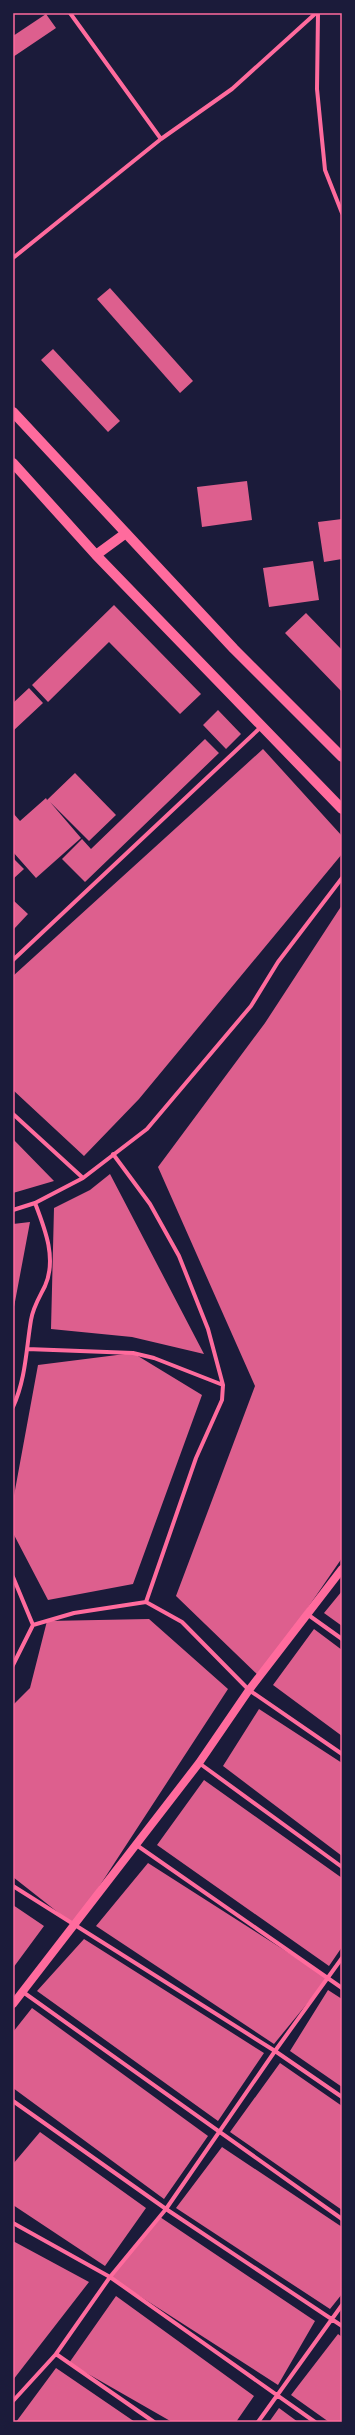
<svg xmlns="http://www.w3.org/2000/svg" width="355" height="2435" font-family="Montserrat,sans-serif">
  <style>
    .building { fill: #dd5f8e }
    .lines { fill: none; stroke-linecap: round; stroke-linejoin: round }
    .minor { stroke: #ff6b9d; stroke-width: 4 }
    .secondary { stroke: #ff6b9d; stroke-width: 8 }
    .primary { stroke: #ff6b9d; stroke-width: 10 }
    .neatline { fill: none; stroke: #ff6b9d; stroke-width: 1.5 }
  </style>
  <rect width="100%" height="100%" fill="#1b1b3a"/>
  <path class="building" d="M46,14l10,14 -43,29v-21z
    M110,288l83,93 -13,12 -83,-94z
    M53,349l67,72 -12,11 -67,-72z
    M247,481l5,39 -50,7 -5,-40z
    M342,519v40l-18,3 -6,-40z
    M313,561l6,39 -50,7 -6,-39z
    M114,605l87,89 -21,20 -71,-72 -61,60 -16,-17z
    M306,613l36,37v42l-57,-59z
    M29,688l14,15 -30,28v-28z
    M218,710l23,24 -15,15 -23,-24z
    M205,739l14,14 -134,129 -23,-23 20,-20 9,10z
    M263,749l79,87v18l-203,245 -55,57 -71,-66v-114z
    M75,773l41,42 -27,26 -39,-39 31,36 -45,40 -23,-26v-39l7,8 26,-23 1,2z
    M13,858l11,11 -11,10z
    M13,900l15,14 -15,16z
    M342,905v653l-82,119 -84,-81 79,-210 -97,-219 107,-144z
    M13,1139l41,42 -41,12z
    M110,1174l94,180 -72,-17 -81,-8 3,-121 36,-18z
    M30,1222l-16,85h-1v-83z
    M133,1353l69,42 -69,189 -85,16 -35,-67v-32l25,-136z
    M342,1591v35l-18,-13z
    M149,1619l79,70 -154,236 -61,-48v-172l17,-17 17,-67z
    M314,1629l28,21v86l-69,-51z
    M259,1709l83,54v93l-119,-90z
    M204,1780l138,98v69l-13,19 -172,-121z
    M148,1863l180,115 -54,66 -178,-118z
    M13,1905l31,21 -31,42z
    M84,1939l180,114 -46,68 -181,-130z
    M328,1990l14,9v88l-52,-36z
    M32,2008l176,128 -44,63 -151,-111v-56z
    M280,2063l62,43v104l-112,-78z
    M40,2132l106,76 -41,58 -92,-61v-41z
    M222,2147l120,80v67l-12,15 -154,-101z
    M160,2217l155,104 -37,64 -168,-108z
    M13,2241l76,41 -76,98z
    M116,2296l138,100 -18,26h-64l-103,-59z
    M338,2334l4,3v85h-13l-38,-27z
    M56,2368l79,54h-119z
    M279,2408l19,14h-29z"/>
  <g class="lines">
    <path class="minor" d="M70,13l91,126
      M318,13l-1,76 8,81 17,43
      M13,258l148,-119 71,-50 84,-76
      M13,960l248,-233
      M13,1114l70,64
      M113,1154l37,50 29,52 29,73 15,56 -1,15 -26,58 -50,144
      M13,1210l22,-7 48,-25 64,-49 104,-123 27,-44 64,-84
      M27,1349l106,4 21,5 69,27
      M13,1407c13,-29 13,-57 18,-87 2,-13 8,-22 14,-34 12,-27 0,-57 -10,-83
      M13,1577l20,48 -20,40
      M307,1614l35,25
      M33,1625l41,-12 72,-11 36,20 67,68 93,64
      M199,1763l143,104
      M135,1844l207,144
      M13,1886l262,165 67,46
      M23,1992l319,227
      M13,2101l153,108 176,117
      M13,2223l97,54 205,145
      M56,2354l98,68
      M13,2401l43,-47 54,-77 56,-68 109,-158 67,-93
      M258,2422l84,-117"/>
    <path class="secondary" d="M13,2004l186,-241 50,-73 93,-121"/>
    <path class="primary" d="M13,412l221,237 108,108
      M13,463l83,92 246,254
      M96,555l30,-22"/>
  </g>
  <rect width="355" height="2435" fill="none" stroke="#1b1b3a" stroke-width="28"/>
  <rect x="14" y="14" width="327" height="2407" class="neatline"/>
</svg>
